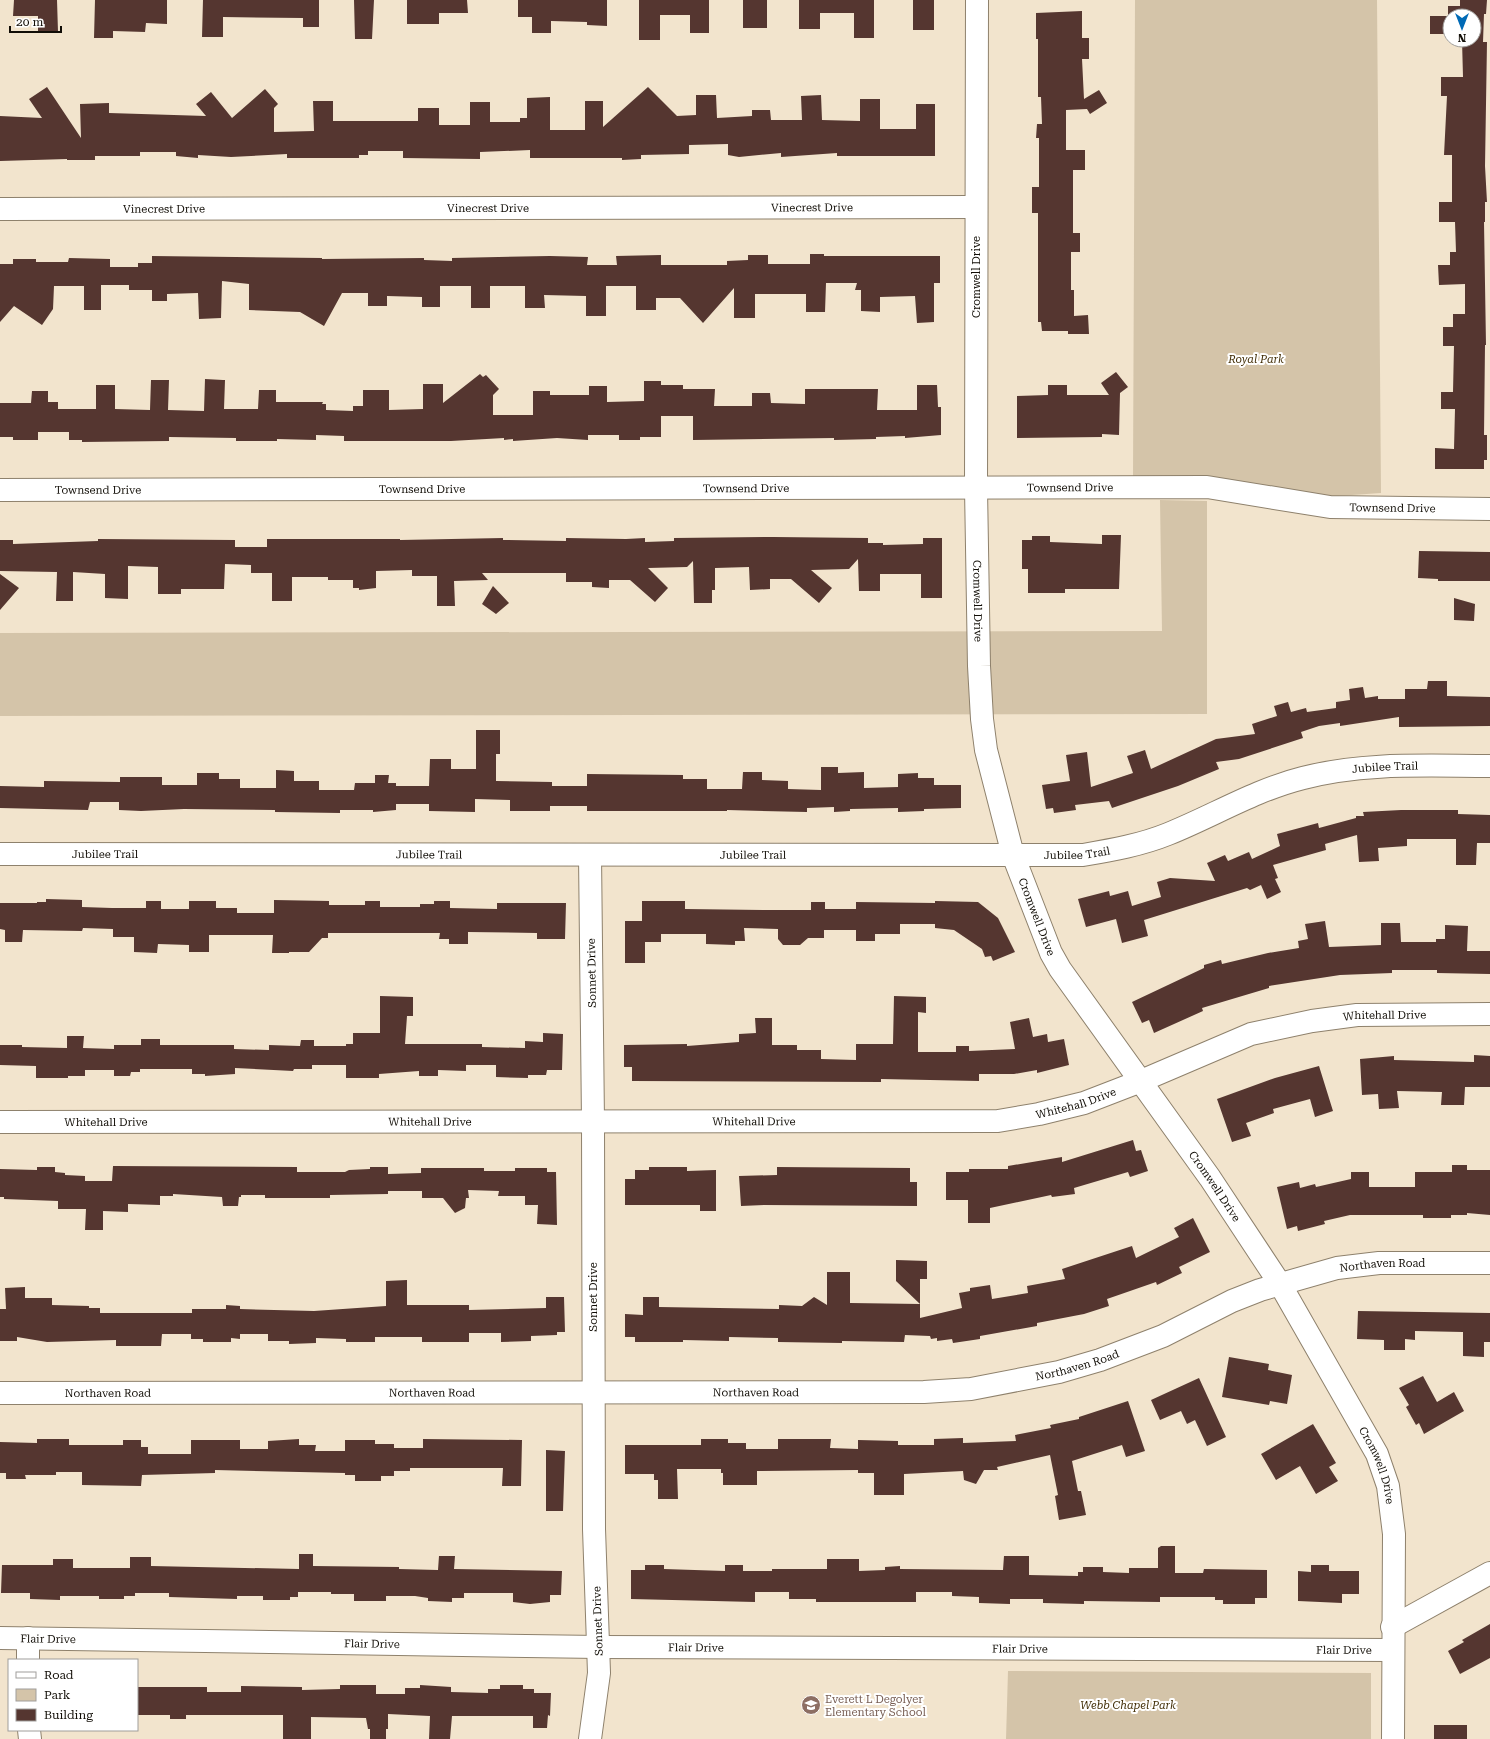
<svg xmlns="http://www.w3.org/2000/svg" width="1490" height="1739" font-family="'Roboto Serif',serif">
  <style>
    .green { fill: #d4c4a9 }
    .building { fill: #553630 }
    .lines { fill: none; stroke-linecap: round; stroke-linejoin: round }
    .minor-casing { stroke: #8e816c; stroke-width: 24 }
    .minor { stroke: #fff; stroke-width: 22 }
    .labels { text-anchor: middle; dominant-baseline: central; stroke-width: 4; stroke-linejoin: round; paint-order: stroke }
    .street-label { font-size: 11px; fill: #110d06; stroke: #fff }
    .park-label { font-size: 11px; font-style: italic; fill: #422e06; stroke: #fff }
    .education-label { font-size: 11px; fill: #785e54; stroke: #fff; text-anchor: start }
  </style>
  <rect width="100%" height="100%" fill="#f2e4cd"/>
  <path class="green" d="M1135,0h242l4,493 -58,4 -190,-17z
    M1160,500l47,1v213l-1207,2v-83l1162,-2z
    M1008,1671l363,2v66h-365z"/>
  <path class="building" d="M14,0h43l1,32h-20v-16h-25z
    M95,0h72v24l-21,-1 -1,9 -32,-1v7h-19z
    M203,0h116v27h-16v-9l-80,-1v20h-21z
    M354,0h20l-2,39h-17z
    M407,0h60l1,13h-29v11h-32z
    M518,0h89v26l-20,-1v-3l-36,-1v12h-19v-16h-14z
    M639,0h70v33h-19v-18h-30v25h-21z
    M743,0h24v28h-24z
    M799,0h75v38h-20v-25h-34v16h-21z
    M913,0h21v30h-21z
    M1460,0h27l-1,14h-2l-1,28h4l-2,124 2,36h-2v20h-1l2,123h-1l-1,90h3v25h-3v9h-49v-21l19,1 1,-40h-14v-17h12l1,-46h-11v-19h10v-13h12v-30l-26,1 -1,-20h12v-13h6l-1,-30h-16v-20h13v-47h-8l3,-59h-6v-19h22l-1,-37h12v-24h-24v18h-20v-18h18v-10h12z
    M1082,11v27h7v21h-7l2,40 15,-9 8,13 -17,11 -3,-5 -21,1v40h19v20h-12v63h7v19h-9v38h3v26l14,-1 1,19h-21v-3h-26l-1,-9h-3v-109h-6v-26h7v-49h-3l1,-14h5l-1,-27h-3v-58h-2v-26z
    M47,87l34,51 -1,-34 29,-1v10l97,3 -10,-12 15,-12 21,26 33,-29 13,15 -4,4v24l40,-1 -1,-30h20v20h85v-13h21v17h31v-23h20v20h30v-4h7v-20l23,-1v33h35v-29h18v26l45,-40 29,29 19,-1v-20h20l1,23 35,-2v-6h18l1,10h31l-1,-24 20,-1 1,25 38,1v-22h20v30h36v-25h19v52h-98v-3l-56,4v-4l-42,4 -11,-2v-11l-39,1v9l-48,1v4l-19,1v-2h-92v-8l-50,2v7l-77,-1v-7h-35v4h-9v3h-72v-4l-56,3 -33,-2v3l-22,-2v-4h-36v4h-45v4h-28v-1l-67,2v-45l42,2 -13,-19z
    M810,254h14v2h116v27h-6v39l-17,1 -2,-27 -35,1v15l-19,-1v-21h-6l2,-7h-31l-1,29h-19v-18h-51v24h-21v-30l-31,35 -23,-25h-24v12h-20v-24h-30v30h-20v-20l-42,-1 1,13h-20v-22h-35v22h-19v-22h-31v21h-18v-10l-35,-1v10h-19v-13h-26l-18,33 -24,-14 -51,-2v-26l-27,-3 -1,37 -22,1 -1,-26 -31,1v7h-15v-11h-23v-5h-28v25h-17v-24h-30l-1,23 -11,16 -28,-19 -14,16v-58h13v-5h23v3h32l1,-4 41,1v8h28v-4h14v-7l170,2v1l102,-1v2l28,1v-3l98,-2 38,1 -1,8h30l-1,-9 45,-1v10h66v-4l21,-1v-5h20v9h42z
    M1116,372l12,15 -8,6 -1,42 -17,-1v3l-85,1v-42l31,-1v-10h19v10h42l-8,-12z
    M480,374l3,3 3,-2 13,14 -6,6v20h40v-24h17v4h39v-9h18v16l37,-1v-20h17v4h22v4h32l-1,17h38v-13h18l1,10 34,1v-15h73l-1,21h40v-25h20l1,22h3v28l-36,3v-2l-29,1v2l-42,1v-2l-141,2v-24h-32v21h-21v3h-21v-5h-31v5l-31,-2 -44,3v-2l-9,1v-2l-53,3h-107v-5l-28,-1v5l-39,-1v2h-41v-3l-67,-1v4l-87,1v-2h-13v-8h-31v8h-25v-3h-13v-34h31l1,-12h16v11h10v7h38v-24h19v24l35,1 1,-30h18l-1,30 36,1 1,-32 18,1h2l-1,29h34l1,-19h17v12h47l-1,2h4v6l27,1v-5h10v-16h26v20l34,-1v-25h20v19z
    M1102,535h19l-2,54h-54v4h-37v-24h-6v-29h10v-4h18v6l52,2z
    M774,537l94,1v5h15v2l40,-1v-6h19v60h-21v-24h-41v17h-21l-1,-32 -9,10 -38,1 21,18 -13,15 -28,-24h-21v10l-20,1 -1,-23 -34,1v22h-3v13h-18l-1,-42 -6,6 -39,1 20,20 -13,14 -25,-22h-21v8l-17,-1v-5h-26v-9h-84l6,7 -34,1 1,25h-18v-30h-25v-6l-36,1v17l-17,2v-2h-6v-8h-25v-3h-36v24h-20v-28h-21v-8l-26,-1 -1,25h-43v5h-23v-27l-30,-1v33l-23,-1v-24l-32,-2v29h-17l1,-29 -57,-1v-31h13v4l85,-3v-2l137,1v7h32v-8h133v1l103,-2v2l63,1v-3l60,1 19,-1v4l29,-1v-3z
    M1419,551l71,1v29h-52v-2l-20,-1z
    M0,574l19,14 -19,22z
    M493,586l16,17 -13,11 -14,-10z
    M1454,598l21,6 -1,17 -20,-1z
    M1428,681h19v15l43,1v29l-91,1v-10l-59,9v-3l-21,3 -18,6 2,6 -64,21 -23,3 3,7 -41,17 -66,22 -3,-7 -34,4 1,5 -22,3 -1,-5 -7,1 -4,-24 28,-4 -4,-26 21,-3 4,35 42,-14 -6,-17 18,-6 6,19 65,-30 39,-5 -3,-10 25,-8 -3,-10 14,-4 3,10 15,-4 1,4 29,-4v-6l14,-2 -1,-11 14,-2 2,11 13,-2v3h27v-10h22z
    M476,730h24v24h-4v27l56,1v4h35v-12l96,1v4h24v10h35l1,-17h19v8l26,1v8l33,1v-23h17v6l26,-1v16l34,-1v-13l20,-1v5h16v7h27v23l-37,1v2l-26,1v-4l-48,1v2l-16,1v-5l-27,1v4l-80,-2v1h-140v-5h-37v5h-40v-11l-35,-1v13l-46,-1v-7h-33v6l-23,2v-2h-33v3l-65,-1v-2l-91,-1 -43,2 -22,-1v-8h-29l-2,8 -88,-2v-22l44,1v-6l76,1v-5h42v8h35v-12h22v6h21v9h36v-18l18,1v10h25v9h35l1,-7h20v-8h14l-1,8h8v3h33l1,-27h21v10h25z
    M1401,810h57v4l32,1v28h-13l-1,22h-20v-26h-49v7l-29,2 1,13 -20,1 -2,-27 -32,9 1,6 -53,15 5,13 -3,1 6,13 -14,7 -6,-14 -11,5 -3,-2 -103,32 4,16 -26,7 -6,-24 -30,8 -8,-28 31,-8 1,5 18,-5 4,15 29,-9 -4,-15 13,-4 45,3 -8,-18 18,-8 3,6 21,-9 3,7 28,-13 -3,-12 41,-11 1,5 37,-10v-2h8l-1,-4z
    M46,899l36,1v7l30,1h34v-7h15v8h28v-8h27v7h21v5h37v-13l55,1v4h36v-4h15v6h40v-3h14v-3h16v7l47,1v-6h69l-1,36h-28v-6l-69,-1v12h-19v-5h-10l1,-6h-112v5h-6l-13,14h-20v1h-17l1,-18h-64v17h-20v-7l-31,-1 -1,9 -23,-1v-15h-21v-8l-30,-1 -1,3 -59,-1 -1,12h-17v-12l-5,-1v-26h37v-1h9z
    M642,901h43v8l78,1h48v-8h14v7h31v-7l79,1v-2l43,1 20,16 17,34 -22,9 -2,-5 -6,1 -3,-8 -28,-19 -19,-2v-4h-35v10h-25v7h-19v-11h-32v8h-16l-8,7h-17l-5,-6v-10l-34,-1 1,13h-10v4l-29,-1v-10h-45v8h-16v21h-20v-42h17z
    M1325,921l4,26 52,-2v-22h19l1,19h35v-3h9v-14l23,1 -1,25h23v23l-53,-1v-3h-45v3l-52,2 -71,11v2l-67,20 1,3 -49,22 -5,-13 -7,3 -10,-21 72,-34v-3l17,-5 1,4 46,-11 31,-5 -1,-7 10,-2 -3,-15z
    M380,996l33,1v19h-6l-2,28h77v3l43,1v-7l18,1v-9l20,1 -1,36h-15l-1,5h-18v3l-32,-1v-12h-30v6l-28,-1v6h-19v-5l-40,3v4h-33v-13h-34v4h-18l-1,2 -58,-3v6l-30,2v-2h-13v-5h-52v3h-9l-1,4h-16v-6h-29v6h-17v2h-32v-12l-36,-1v-20h22v2l45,1v-12h17l-1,12 31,1v-4h27v-6h19v6h74v4l35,1v-5l31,1 1,-6h13v6h32v-2h7v-11h27z
    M894,996l32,1v16l-8,-1v40h38v-6h13v5l46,-2 -5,-27 19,-4 4,19 14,-3 1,8 16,-3 5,26 -32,8v-3l-23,4h-35v7l-98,-2v3l-249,-1v-14h-8v-22l63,-1v2l52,-4v-8l17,-1 -1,-15h17v27h25v5h24v9l35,1v-16h37z
    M1474,1055l16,1v31h-25l-1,18h-23l1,-13 -45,-1 2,17 -20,1 -1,-15 -16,1 -2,-36 34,-3v4l80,2z
    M1319,1066l14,45 -18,6 -5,-18 -37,10 1,4 -28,10 5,13 -19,6 -15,-43 58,-21z
    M1133,1140l3,11 5,-1 7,21 -18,6 -2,-5 -54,16 1,6 -23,3 -1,-2 -61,13v15h-22v-23h-22v-28h23v-3h39v-3l54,-9v5z
    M1452,1165h15v5h23v45l-23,-2v2h-16v3h-28v-3h-73l-26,6 1,3 -27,7 -1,-5 -10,3 -10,-42 22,-5 1,6 15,-4 1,3 35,-8v-7h18v15h46v-15h37z
    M113,1166l184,1v5h48l4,-2 21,-1v-2h18v7l33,-1v-5h63v3h31v-3h32v4h9l1,53 -20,-1 1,-19h-13v-9h-27l1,-5 -31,-1 1,8h-3l-1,10 -10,5 -12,-15h-21v-7h-34v3l-58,1v3h-65v-3h-24v2h-2l-1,9h-15l-1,-9 -49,-3v2h-13v9l-32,-1v8l-25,-1v19h-18l1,-21h-28v-8l-54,-2v-2h-4v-28l37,1v-3h18v5l10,1v2l20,1v5h27z
    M649,1167h38v4l29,-1v41h-16v-6h-75v-26h10v-9h14z
    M777,1167l133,1v14h7v24l-153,-1 -23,1 -2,-30 38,-1z
    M1193,1218l17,34 -31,15 3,6 -25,12 -1,-3 -49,17 2,7 -25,8 -47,9v3l-57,10v3l-27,4 -1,-4 -15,2v-3l-6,1 -1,-3 -25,-1 -1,7 -62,-1v2l-64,-1v-4l-49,-1v4l-46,-1v2h-48v-5h-10v-23l18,1v-18h16v10l120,2v-4l23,1 12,-9 13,8v-33h23v31l70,1v14l42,-10 -3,-15 11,-2v-3l20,-3 2,14 36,-6 -1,-7 38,-7 -3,-10 70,-23 4,12 43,-21 -5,-9z
    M896,1260l31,1v18h-7v25l-24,-23z
    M407,1280v25h62v5l77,-2v-11h18l1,35h-8v3l-26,1v5l-30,1v-9h-32v9h-47v-5h-47v5h-29v-3l-30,-1v5l-27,1v-3h-21v-7h-28v5l-9,-1v4h-28v-3h-12v-5h-29l-1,12h-45v-6l-69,2 -30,-5v4h-17v-32h6l-1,-21 20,-1v11h27v7l37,1v2h11v5h92v-4h34v-4l14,1v3l74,2 72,-5v-25z
    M1358,1311l132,2v29h-6v15l-21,-1v-24l-48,-1v9l-10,-1v11h-21v-10l-27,-1z
    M1229,1357l40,7 -1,6 24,5 -5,29 -17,-3 -1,4 -47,-8z
    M1423,1376l14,26 17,-10 10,19 -40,23 -5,-11 -3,2 -10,-18 3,-2 -10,-17z
    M1199,1378l27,59 -19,9 -12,-26 -8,4 -6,-13 -21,9 -9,-20z
    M1128,1401l17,50 -19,6 -4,-12 -50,16 6,30h3l5,24 -27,5 -4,-24 3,-1 -8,-40 -53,12 1,3h-14l-8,14 -12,-4 -1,-9 -59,3v21h-30v-22h-16v-3l-101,1v14h-34v-12h-2v-4h-44l1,30h-20v-19h-4v-6h-29v-29h76v-6h27v4h18v6h32v-10h53l-1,9 28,1v-9l40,1v4h36v-6l29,-1v5l53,-2 -1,-6 36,-7 -1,-3 29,-6v-2z
    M1313,1424l23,39 -7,4 9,14 -22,13 -16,-28 -24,14 -15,-26z
    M37,1439h32v6h54v-5h18v7h7v7h43v-14h49v9h28v-8l31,-2v6h17l-1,6h30v-11h30v4h19v4h29v-9l99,1 -1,46h-19l1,-18h-93v3h-16v5h-13v5h-26v-6h-10v-2l-130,-3v3l-73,2 -1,11 -59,-1v-13h-26v3h-31l1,4h-20v-6h-6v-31l37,1z
    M546,1450l19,1 -2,60h-17z
    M1161,1546h14v27h28l1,-4 63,1v28h-12v6h-32v-4h-8v-3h-55v5l-76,-1v3l-41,-1v-4h-33v5l-31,-1v-6l-27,-1v-4h-36v10h-100v-3h-27v-7h-34v10l-124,-3v-29h14v-5h19v4l61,2v-6h18v6h29v-2h55v-10h32v12l26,-1v-3l15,-1v3l103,1 1,-14h25v19l49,1v-4h5v-5h20v5l26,1v-5h29v-20z
    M299,1554h14v12l86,1v2l39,1 1,-14h16l-1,13 108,2 -1,24h-11v7l-20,2 -17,-2v-9h-49v5h-12v4l-24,-1v-3l-13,-2h-29v5h-32v-7h-23v-2h-33v5h-8v3h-27v-4h-26v3l-68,-2v-4h-34v3h-11v3h-25v-3h-39v4l-30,-1v-6h-29l1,-28h51v-6h20v9h57v-11h21v9l148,3z
    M1311,1565h18v6h30v23h-17v9l-44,-2v-30l13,1z
    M1490,1624v34l-30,16 -12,-23 16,-9 -2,-2z
    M340,1685h36v9h29v-6h15v-3l31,2v5l37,1v-4h12v-4h23v4h11v4h17l-1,23 -2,-1 -1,13h-14v-12h-81l-2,23h-21l1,-23 -42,-2v15h-2v10h-16v-10h-2l-2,-11 -55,-1v22h-28v-24h-97v4h-16v-4h-33v-28h70v5h34v-6l61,1v3l38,-1z
    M1434,1725h33v14h-33z"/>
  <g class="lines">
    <defs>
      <g id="minor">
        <path id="s1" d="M977,0l-1,488 3,178 3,53 4,31 27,105 38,98 9,16 150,209 70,106 97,170 11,32 6,48 -1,205"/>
        <path id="s2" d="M0,209l976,-2"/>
        <path id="s3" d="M0,490l1207,-3 123,20 160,2"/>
        <path id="s4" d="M0,854l1083,1c29,-5 58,-10 85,-21 45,-18 87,-44 135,-56 61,-16 124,-12 187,-12"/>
        <path id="s5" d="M0,1122l998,-1 41,-7 45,-11 57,-22 110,-47 61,-13 45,-6 133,-1"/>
        <path id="s6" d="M0,1393l924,-1 47,-3 88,-17 41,-12 63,-24 69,-35 28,-11 77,-22 42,-5h111"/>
        <path d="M1392,1627l98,-54"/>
        <path id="s7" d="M0,1638l599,9 793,3"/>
        <path d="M28,1638v22"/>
        <path d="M29,1730l1,9"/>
        <path d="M590,1739l9,-66 -5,-144 -1,-408 -3,-266"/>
      </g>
    </defs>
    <use href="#minor" class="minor-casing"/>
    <use href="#minor" class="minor"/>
  </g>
  <defs>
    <symbol id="school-disc" viewBox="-11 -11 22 22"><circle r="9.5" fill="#8d6e63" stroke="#fff"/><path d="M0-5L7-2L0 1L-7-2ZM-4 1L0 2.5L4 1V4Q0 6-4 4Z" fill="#fff"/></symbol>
  </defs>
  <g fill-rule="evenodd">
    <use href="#school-disc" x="800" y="1694" width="22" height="22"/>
  </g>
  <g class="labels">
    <g class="street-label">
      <text stroke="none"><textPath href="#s2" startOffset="488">Vinecrest Drive</textPath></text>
      <text stroke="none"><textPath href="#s2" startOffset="812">Vinecrest Drive</textPath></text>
      <text stroke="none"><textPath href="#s2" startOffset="164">Vinecrest Drive</textPath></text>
      <text transform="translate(976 277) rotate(-90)">Cromwell Drive</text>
      <text stroke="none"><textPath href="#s3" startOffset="1070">Townsend Drive</textPath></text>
      <text stroke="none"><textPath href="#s3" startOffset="422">Townsend Drive</textPath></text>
      <text stroke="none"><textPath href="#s3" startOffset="746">Townsend Drive</textPath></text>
      <text stroke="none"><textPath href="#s3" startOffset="98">Townsend Drive</textPath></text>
      <text stroke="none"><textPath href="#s3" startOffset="1394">Townsend Drive</textPath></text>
      <text stroke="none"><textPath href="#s1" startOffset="601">Cromwell Drive</textPath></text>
      <text stroke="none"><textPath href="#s4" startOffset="1400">Jubilee Trail</textPath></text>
      <text stroke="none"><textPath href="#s4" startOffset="1077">Jubilee Trail</textPath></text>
      <text stroke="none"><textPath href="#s4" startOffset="105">Jubilee Trail</textPath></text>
      <text stroke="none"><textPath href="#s4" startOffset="429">Jubilee Trail</textPath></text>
      <text stroke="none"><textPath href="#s4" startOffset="753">Jubilee Trail</textPath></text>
      <text stroke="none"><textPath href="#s1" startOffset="925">Cromwell Drive</textPath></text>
      <text transform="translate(592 973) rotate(-91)">Sonnet Drive</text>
      <text stroke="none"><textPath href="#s5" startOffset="1402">Whitehall Drive</textPath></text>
      <text stroke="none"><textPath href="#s5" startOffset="1078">Whitehall Drive</textPath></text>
      <text stroke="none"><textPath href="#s5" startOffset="754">Whitehall Drive</textPath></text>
      <text stroke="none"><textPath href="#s5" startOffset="106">Whitehall Drive</textPath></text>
      <text stroke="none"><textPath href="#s5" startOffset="430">Whitehall Drive</textPath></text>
      <text stroke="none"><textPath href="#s1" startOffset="1249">Cromwell Drive</textPath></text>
      <text stroke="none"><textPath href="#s6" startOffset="1404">Northaven Road</textPath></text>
      <text transform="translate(593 1297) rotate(-90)">Sonnet Drive</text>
      <text stroke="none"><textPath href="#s6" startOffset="1080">Northaven Road</textPath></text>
      <text stroke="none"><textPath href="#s6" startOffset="756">Northaven Road</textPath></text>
      <text stroke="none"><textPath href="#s6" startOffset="108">Northaven Road</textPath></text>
      <text stroke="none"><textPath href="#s6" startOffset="432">Northaven Road</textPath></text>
      <text stroke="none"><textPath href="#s1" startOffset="1573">Cromwell Drive</textPath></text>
      <text transform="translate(598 1621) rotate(-92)">Sonnet Drive</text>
      <text stroke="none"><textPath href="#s7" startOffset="48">Flair Drive</textPath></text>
      <text stroke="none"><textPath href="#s7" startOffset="372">Flair Drive</textPath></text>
      <text stroke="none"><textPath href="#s7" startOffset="696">Flair Drive</textPath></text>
      <text stroke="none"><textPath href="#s7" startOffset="1020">Flair Drive</textPath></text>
      <text stroke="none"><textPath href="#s7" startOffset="1344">Flair Drive</textPath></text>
    </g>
    <g class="park-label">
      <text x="1256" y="359">Royal Park</text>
      <text x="1128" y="1705">Webb Chapel Park</text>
    </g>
    <g class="education-label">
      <text x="825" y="1699">Everett L Degolyer<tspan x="825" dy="13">Elementary School</tspan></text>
    </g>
  </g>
  <rect x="8" y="1659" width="130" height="72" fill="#ffffff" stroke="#a09e9b"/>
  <rect x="16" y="1672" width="20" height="6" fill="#ffffff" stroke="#a09e9b"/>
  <text x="44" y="1679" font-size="12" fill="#110d06">Road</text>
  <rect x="16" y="1689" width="20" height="12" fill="#d4c4a9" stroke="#a09e9b"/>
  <text x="44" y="1699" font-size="12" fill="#110d06">Park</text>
  <rect x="16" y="1709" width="20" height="12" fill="#553630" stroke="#a09e9b"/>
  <text x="44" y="1719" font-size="12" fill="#110d06">Building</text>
  <g transform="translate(1462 28) rotate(180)"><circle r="19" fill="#ffffff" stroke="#a09e9b"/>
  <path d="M0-3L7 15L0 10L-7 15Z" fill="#006ab6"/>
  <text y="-6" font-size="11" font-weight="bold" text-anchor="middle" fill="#110d06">N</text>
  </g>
  <path d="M10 26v6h51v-6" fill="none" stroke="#110d06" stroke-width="2"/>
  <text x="16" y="26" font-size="12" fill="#110d06" stroke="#ffffff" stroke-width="3" paint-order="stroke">20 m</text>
</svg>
